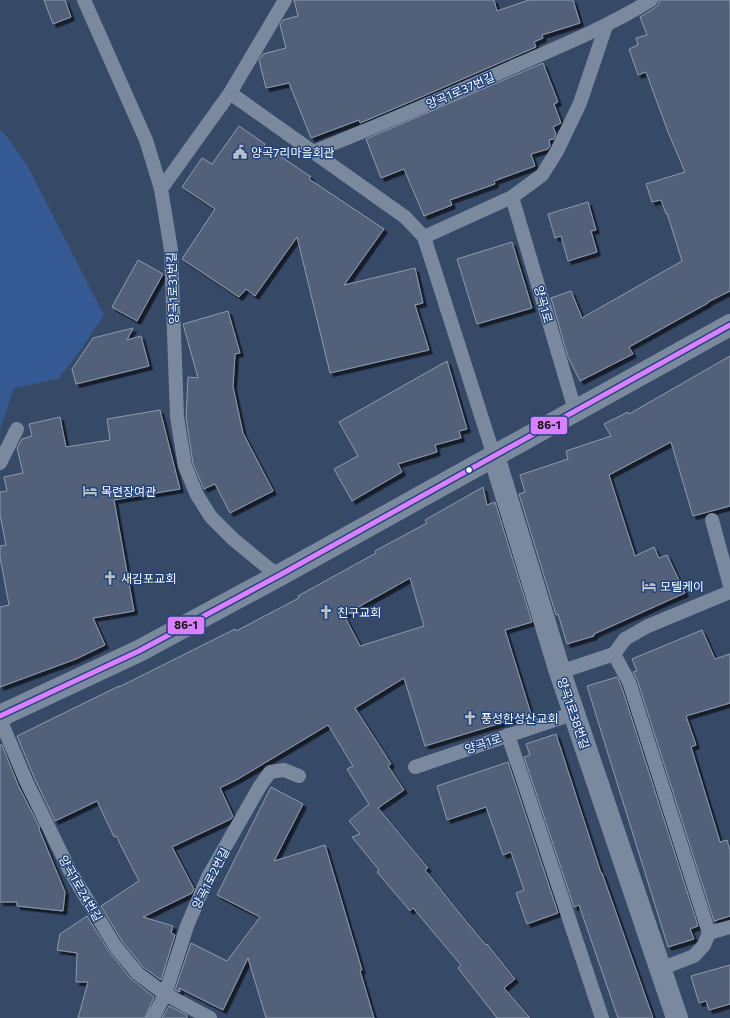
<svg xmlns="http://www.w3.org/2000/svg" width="730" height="1018" font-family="Commissioner,'Noto Sans KR',sans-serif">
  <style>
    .green { fill: #355992 }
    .building { fill: #526179; stroke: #8e9aad; fill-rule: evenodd; filter: url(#shadow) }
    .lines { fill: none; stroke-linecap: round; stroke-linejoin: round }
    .service { stroke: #7b899e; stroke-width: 14 }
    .minor { stroke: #7b899e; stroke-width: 22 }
    .tertiary { stroke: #7b899e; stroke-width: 22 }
    .bus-1-casing { stroke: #22447b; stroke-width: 8 }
    .bus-1 { stroke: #d880ff; stroke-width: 5 }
    .bus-dot { fill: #fff; stroke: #22447b; stroke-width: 1.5 }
    .labels { text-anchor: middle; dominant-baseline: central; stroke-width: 3; stroke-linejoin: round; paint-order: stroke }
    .street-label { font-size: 12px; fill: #fff; stroke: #22447b }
    .poi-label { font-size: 12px; fill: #fff; stroke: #22447b; text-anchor: start }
    .line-badge { stroke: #22447b; stroke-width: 1.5 }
    .pale-badge-label { font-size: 11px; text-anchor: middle; font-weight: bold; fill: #111 }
  </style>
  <defs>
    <filter id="shadow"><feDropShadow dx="3.5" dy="3.5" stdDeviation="0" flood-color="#0009"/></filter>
  </defs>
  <rect width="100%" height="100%" fill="#364967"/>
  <path class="green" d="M0,129l9,10 18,26 77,150 -22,33 -24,31 -44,9 -14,42z"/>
  <path class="building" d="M44,0h21l6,17 -18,7z
    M294,0h200l3,11 32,-11h44l7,23 -38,12 1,3 -9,4 2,5 -124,54 -52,22 -1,-3 -48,18 -22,-55 -23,5 -7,-28 4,-6 23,-6 -6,-23 3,-5 15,-4z
    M659,0h71v291l-22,11v1l-79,44 4,7 -53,27 -12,-24 -17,-59 20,-7 11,27 100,-57 -15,-48 -1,1 -5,-14 -9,2 -6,-18 39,-12 -17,-40 -22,-60 -8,3 -9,-26 9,-4 -2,-7 11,-3 -7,-18 16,-10 3,-3z
    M543,63l15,39 -4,2 7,19 -8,4 3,7 -2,5 -5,1 1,6 -2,3 -17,5 4,12 -41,15 1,3 -45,16 2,5 -28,11 -20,-47 -23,9 -15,-39z
    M239,126l26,18 -1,1 47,32 -2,2 75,50 -40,56 71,-17 8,35 -8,2 14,45 -99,23 -33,-136 -42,59 -9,-7 -7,8 -57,-38 33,-50 -33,-22 20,-29 10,6z
    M588,202l8,28 -5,1 6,21 -29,9 -7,-25 -6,2 -7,-24z
    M512,242l20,66 -55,16 -20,-65z
    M138,260l25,14 -26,47 -25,-14z
    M228,311l12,42 -5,1 -2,33 10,46 30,58 -43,22 -15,-29 -11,5 -11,-25 -7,-47 2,-40 10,1 -15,-54z
    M133,328l-6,12 14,-4 8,30 -73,18 -4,-15 21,-31z
    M730,356v150l-37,10 -22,-74 -62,33 26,81 19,-9 5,11 8,-3 18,38 -91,41v2l-27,8 -9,-30 -2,1 -37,-121 6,-2 -5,-17 48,-16 -2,-8 45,-15 -7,-12 24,-12 1,2z
    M447,361l20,68 -8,2 2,7 -26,7 2,7 -39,12 4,8 -50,29 -18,-32 24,-13 -19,-34z
    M160,410l20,79 -66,11 20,111 -41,7 12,27 -29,14 -76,28v-80l9,-2 -9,-48v-11l6,-1 -6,-30v-23l7,-1 -3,-14 19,-4 -6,-25 5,-9 10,-3 -3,-12 31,-7 6,30 44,-7 -3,-21z
    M483,487l4,18 8,-3 37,120 -27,8 26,84 -106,32 -21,-68 -49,30 36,56 -3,2 16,24 -26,18 50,60 -3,2 40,50 21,25 1,-1 28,35 -11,9 26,30h-33l-39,-50 3,-3 -48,-57 -3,3 -33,-39 2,-2 -27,-33 8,-3 -11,-13 20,-17 -22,-35 6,-3 -25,-41 -90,54 -18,9 13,28 -2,3 -59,28 22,42 -2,4 -49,24 30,9 -2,7 4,2 -14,45 -18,-13 -21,-26 -21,-35 38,-25 -23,-45 -2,1 -17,-36 -42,20 -21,-44 -17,-41 102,-50v1l116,-58 1,2 63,-33 -1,-2 78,-43 -1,-2 52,-28 -2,-3zM410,578l14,48 -64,20 -16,-31z
    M702,630l13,29 15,-5v49l-44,13 10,29 -5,2 29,95 7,-2 3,10v66l-16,5 -77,-242 -4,-7 4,-1 -5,-12z
    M617,677l4,8 77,241 -8,3 4,10 -26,8 -81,-261z
    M556,734l45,139h1l51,145h-35l-39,-113 -5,2 -50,-150 6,-2 -4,-11z
    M0,745h2l16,40 22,43 -1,1 26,63 -2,19 -46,-5v-4h-17z
    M508,762l50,151 -31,11 -11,-31 8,-3 -13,-38 -8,3 -17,-48 -39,13 -10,-34z
    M271,787l32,17 -29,57 51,-16 37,125 -2,1 14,47h-108l-18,-60 -25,52 -44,-22 1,4 -5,-2 16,-47 36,18 33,-44 -43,-22z
    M87,916l21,34 22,28 24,19 -9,21h-67l10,-36h-12l1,-29 -20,-3 3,-16z
    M730,965v39l-21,6 -3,-9 -7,2 -8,-27z
    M169,1006l18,9v3h-25z"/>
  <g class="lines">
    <path class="service" d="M84,0l62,140 15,49 10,61 6,167 8,49 12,29 14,22 22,22 45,37
      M230,93l175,124 19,20 70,219
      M313,152c69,-28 137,-57 204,-87 46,-20 92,-39 134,-65
      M161,189l69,-96 55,-93
      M512,197l63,213
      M424,237l88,-40 30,-22 15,-24 23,-48 26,-77
      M0,463l17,-34
      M712,520l18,66
      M614,654l15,28 80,251 -5,12 -10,11 -34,13
      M560,672l54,-18 11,-15 23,-13 82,-34
      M0,719l26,62 44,90 45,75 22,27 28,21 45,24
      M508,735l94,283
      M415,767l160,-54
      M709,933l21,-6
      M153,1018l12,-24 22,-68 21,-49 52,-91 10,-14 14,-2 15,6"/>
    <path class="minor" d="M494,456l66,216 117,346"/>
    <path class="tertiary" d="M0,716l139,-65 139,-75 452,-251"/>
    <defs>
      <path id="bus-1" d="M0,716l139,-65 139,-75 452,-251"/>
    </defs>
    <use href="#bus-1" class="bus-1-casing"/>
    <use href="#bus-1" class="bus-1"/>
  </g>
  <defs>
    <symbol id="civic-bare" viewBox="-9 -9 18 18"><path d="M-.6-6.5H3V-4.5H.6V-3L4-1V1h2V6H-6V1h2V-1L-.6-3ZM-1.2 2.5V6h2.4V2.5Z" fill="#b9bfca" stroke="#22447b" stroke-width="2.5" paint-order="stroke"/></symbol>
    <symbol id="hotel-bare" viewBox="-9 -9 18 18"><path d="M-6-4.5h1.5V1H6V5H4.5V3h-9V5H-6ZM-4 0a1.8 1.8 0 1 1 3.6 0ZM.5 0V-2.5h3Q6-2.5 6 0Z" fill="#b9bfca" stroke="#22447b" stroke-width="2.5" paint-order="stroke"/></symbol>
    <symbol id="church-bare" viewBox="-9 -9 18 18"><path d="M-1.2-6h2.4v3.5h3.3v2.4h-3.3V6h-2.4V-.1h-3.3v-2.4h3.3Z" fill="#b9bfca" stroke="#22447b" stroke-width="2.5" paint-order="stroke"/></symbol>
  </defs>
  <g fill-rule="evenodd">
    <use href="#civic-bare" x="230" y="142" width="20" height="20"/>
    <use href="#hotel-bare" x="80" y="481" width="20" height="20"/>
    <use href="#church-bare" x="100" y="568" width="20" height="20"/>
    <use href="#hotel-bare" x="639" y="576" width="20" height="20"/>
    <use href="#church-bare" x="316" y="602" width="20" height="20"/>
    <use href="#church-bare" x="460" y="708" width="20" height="20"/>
  </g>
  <circle class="bus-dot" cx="469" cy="470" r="3.5"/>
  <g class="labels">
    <g class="street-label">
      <text transform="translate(460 90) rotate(-23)">양곡1로37번길</text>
      <text transform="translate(172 288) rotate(-92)">양곡1로31번길</text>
      <text transform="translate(544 304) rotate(74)">양곡1로</text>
      <text transform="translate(574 713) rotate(71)">양곡1로38번길</text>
      <text transform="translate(483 743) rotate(-19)">양곡1로</text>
      <text transform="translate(210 878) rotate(-63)">양곡1로2번길</text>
      <text transform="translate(81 888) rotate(60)">양곡1로24번길</text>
    </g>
    <g class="poi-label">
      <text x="251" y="152">양곡7리마을회관</text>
      <text x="101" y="491">목련장여관</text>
      <text x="121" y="578">새김포교회</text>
      <text x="660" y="586">모텔케이</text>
      <text x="337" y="612">친구교회</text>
      <text x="481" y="718">풍성한성산교회</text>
    </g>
  </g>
  <g class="line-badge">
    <rect x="530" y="416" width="38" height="19" rx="4" fill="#d880ff"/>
    <rect x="167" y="616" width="38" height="19" rx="4" fill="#d880ff"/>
  </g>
  <g class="pale-badge-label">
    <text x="549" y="429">86-1</text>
    <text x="186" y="629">86-1</text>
  </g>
</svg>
